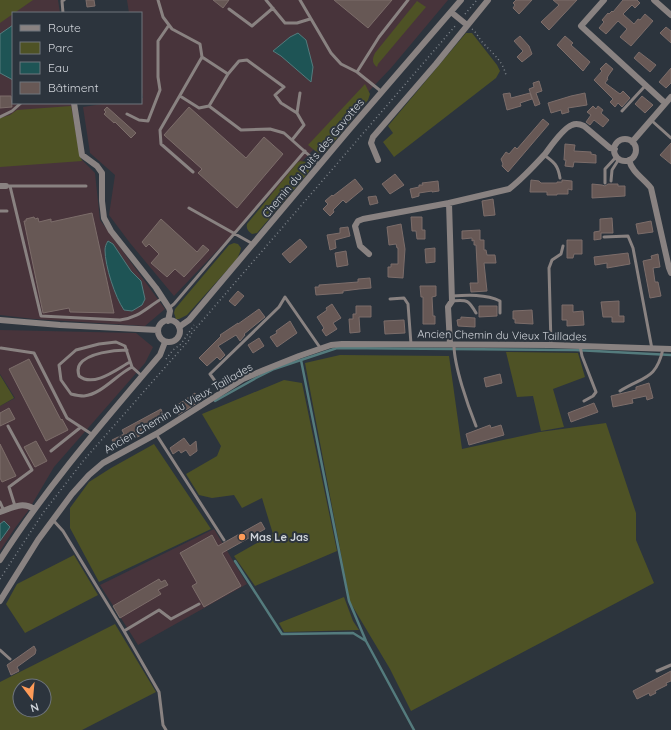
<svg xmlns="http://www.w3.org/2000/svg" width="671" height="730" font-family="Quicksand,sans-serif">
  <style>
    .industrial { fill: #48343b }
    .green { fill: #4e5225; fill-rule: evenodd }
    .water { fill: #1e5455; stroke: #547b7d }
    .lines { fill: none; stroke-linecap: round; stroke-linejoin: round }
    .stream { stroke: #547b7d; stroke-width: 2.5 }
    .building { fill: #675855; stroke: #7c6d6a }
    .path { stroke: #7d838a; stroke-width: 1.5; stroke-dasharray: 1 3; stroke-linecap: butt }
    .lane { stroke: #898281; stroke-width: 3 }
    .street { stroke: #898281; stroke-width: 6 }
    .poi-dot { fill: #fe9b58; stroke: #2c343d; stroke-width: 1.5 }
    .labels { text-anchor: middle; dominant-baseline: central; stroke-width: 4; stroke-linejoin: round; paint-order: stroke }
    .street-label { font-size: 11px; fill: #d1d5db; stroke: #2c343d }
    .poi-label { font-size: 11px; font-weight: bold; fill: #d1d5db; stroke: #2c343d; text-anchor: start }
  </style>
  <rect width="100%" height="100%" fill="#2c343d"/>
  <path class="industrial" d="M0,0h58l2,13h-47v90h59l7,54 16,16 5,47 65,89 -20,17 -111,-7 -34,-4z
    M127,0h321l-57,68 -217,228 -44,-53 -21,-28 6,-40 -25,-22 -7,-46 25,-4h33v-5h2l-2,-10v-75h-12z
    M0,330l136,3 17,14 -8,16 -91,104 -26,44 -13,17 -15,23v-145l15,-8 -15,-24z
    M214,529l33,55 -109,61 -38,-60z"/>
  <path class="green" d="M0,0h33l-33,23z
    M417,1l9,6 -48,57 -1,3c-5,-4 -5,-8 -2,-14z
    M466,33h6l25,32 3,6 -4,7 -102,79 -11,-15 10,-9 -5,-7z
    M365,84l5,10 -2,6 -40,49 -4,4 -5,1 -11,-9z
    M71,106l9,50 2,5 -82,6v-49l10,-3 7,-5z
    M300,161l7,1 3,6 -2,5 -51,60 -5,1c-4,-3 -6,-5 -5,-10l50,-61z
    M234,243l4,1 3,4 -1,4 -3,7 -50,56 -8,4h-3l-2,-6 1,-4 54,-64z
    M506,352l72,1 7,24 -32,12 11,38 -23,4 -8,-35 -16,1z
    M340,355l109,1 13,93 78,-17 66,-9 30,90v27l18,43 -243,128 -21,-42 -40,-67 -45,-239z
    M0,375l14,23 -14,8z
    M284,380l18,3 35,168 -82,35 -21,-30 39,-22 -11,-36 -20,10 -8,-13 -22,3 -13,-3 -13,-21 31,-18 4,-10 -19,-32z
    M154,444l57,85 -112,53 -29,-54v-20l19,-26 22,-14z
    M74,555l24,40 -73,38 -19,-29 11,-20z
    M344,597l9,24 6,9 -75,2 -5,-9z
    M115,624l41,68 -74,38h-82v-48zM20,686h24v24h-24z"/>
  <path class="water" d="M13,25v55l-13,-7v-39z
    M298,33l8,7 7,27 -2,15 -30,-26 -8,-5 17,-14z
    M108,241l5,3 18,27 10,10 4,18 -3,6 -10,6 -8,-1c-9,-13 -19,-44 -19,-60 0,-3 1,-6 3,-9z
    M4,521l6,6 -10,14v-17z"/>
  <g class="lines">
    <path class="stream" d="M301,360l48,241 17,40 48,89
      M215,401l41,-23 18,-9 63,-21 238,2 96,5
      M235,561l47,73 71,-1 13,8"/>
  </g>
  <path class="building" d="M86,0h8l1,6 -8,1z
    M213,0h16l-6,8z
    M334,0h58l-24,28z
    M516,0h16l-13,14 -6,-6 2,-3 -2,-2z
    M553,0h24l-28,30 -8,-8 18,-17z
    M623,0h14l3,3 -5,5 -3,-3 -9,9 11,10 4,-5 2,1 5,-6 8,7 -22,25 -11,-9 7,-8 -9,-8 -12,13 -7,-6 5,-6 -2,-2 6,-7 1,1 3,-3 1,1z
    M666,27l5,4v12l-11,-10z
    M520,36l9,10 3,8 -10,8 -5,-5 6,-6 -9,-10z
    M565,36l8,7 -2,2 19,17 -7,9 -26,-26z
    M639,52l17,13 -6,7 -16,-14z
    M606,63l7,6 -5,7 -1,3h1l-3,4 15,11 3,-3 7,7 -8,9 -4,-4 -3,4 -5,-5 3,-3 -19,-19 8,-9 -2,-2z
    M671,68v15l-5,5 -7,-6z
    M539,81l3,10 -6,2 4,11 -5,2 -6,-17 5,-2 -1,-4z
    M510,93l1,5 19,-5 2,6 -12,4 1,3 -14,4 -4,-16z
    M585,93l2,12 -19,3 1,4 -7,2 -1,-4 -10,3 -3,-10 23,-7z
    M0,96h11l1,11 -12,1z
    M642,96l11,9 -8,8 -10,-9z
    M593,106l3,3 2,-3 5,4 -2,3 8,7 -6,7 -9,-7 -4,5 -4,-3 5,-7 -4,-3z
    M107,107l29,26 -5,5 -16,-16 -1,1 -10,-9 2,-2 -2,-2z
    M189,107l57,51 18,-21 19,17 -46,54 -39,-35 4,-4 -38,-34z
    M543,119l6,5 -41,48 -6,-6 1,-2 -2,-5 5,-7 3,2 6,-7 2,2z
    M671,143v21l-11,-9z
    M565,144l10,1 -1,6 17,1v2l5,1v8l-22,-1 -1,5 -8,-1 1,-6h-2z
    M395,174l9,11 -14,9 -8,-10z
    M355,179l8,10 -17,14 -3,-3 -10,10 1,2 -4,4 -7,-7 5,-5 -3,-3 7,-6 1,1z
    M531,180l8,1 2,2h16v-1h5v-2l10,1v9l-4,-1v5h-11v1h-10v-3h-17z
    M438,181l1,10 -7,1v-1l-13,2v3l-7,2 -2,-9 9,-2v-2h4l-1,-2z
    M592,184l10,1 3,1 3,-2h10v2h7v10l-33,2z
    M376,196l2,7 -8,2 -2,-8z
    M493,199l2,16 -11,1 -2,-15z
    M92,213l22,100 -44,-1 -1,-4 -26,5 -19,-92h2v-2l8,-2 1,2 3,-1 1,4 12,-3v3z
    M411,217h11v13h3v9h-8l-1,-8h-4z
    M612,218l1,15h-12v6l-7,1v-8l6,-1v-12z
    M161,219l36,33 6,-7 6,5 -25,27 -9,-8 -8,8 -16,-14 8,-9 -10,-10 -3,3 -4,-5z
    M651,221l2,11 -15,2 -2,-10z
    M401,224l4,25 -2,29 -15,-1v-10h3v-3h7v-16h-1l-1,-4 -7,1 -2,-18z
    M348,227l2,9 -15,4 1,8 -6,2 -3,-15 13,-2v-5z
    M480,230v10h4v10h2l1,5h8l1,8h-12l3,28 -16,1 -1,-9h8l-2,-38h-2v-5l-2,1v-3l-10,1v-8z
    M300,239l7,8 -17,16 -8,-9z
    M567,240h15v14h-8l-1,4h-6z
    M435,248v14l-9,1 -1,-14z
    M346,251l2,14 -11,2 -2,-14z
    M628,253l2,11 -23,4v-5l-12,2 -1,-8z
    M658,254l2,13 -7,1 2,14h3l3,14 -11,2 -7,-37 9,-2 -1,-3z
    M370,278l1,10 -12,1 -16,2v2l-27,2 -1,-8h4v-2l39,-3v-3z
    M420,286h16v10l-4,1 1,19h2v8h-12v-27h-2z
    M238,291l6,5 -9,10 -6,-5z
    M619,301v15h5v6h-12v-5h-9l-2,-15z
    M332,304l9,14 -8,5 4,6 -11,7 -4,-6 2,-2 -7,-11 10,-7 -1,-2z
    M562,305h11v7l10,-1 1,14 -17,1v-6h-5z
    M356,306h15v11h-12l1,15 -10,1 -1,-14h4v-5h3z
    M479,306h18v10l-18,1z
    M259,309l6,8 -21,17 1,1 -5,6 -4,-6 -18,11 7,9 -5,5 -3,-3 -10,9 -8,-8 22,-22 -1,-1 18,-12v1z
    M532,310l1,14 -18,-1v-4h-2v-8z
    M461,317l14,1v9l-17,-1 -1,-6 4,-1z
    M404,320l1,13 -20,1 -1,-13z
    M290,321l7,12 -20,14 -7,-10 7,-4 -1,-2z
    M259,338l5,8 -11,7 -5,-8z
    M29,359l32,61 1,-1 6,11 -22,11 -37,-72z
    M500,374l2,9 -16,4 -2,-9z
    M649,383l4,15 -6,2 -1,-4 -14,3 1,4 -20,4 -2,-11 25,-6v-3z
    M195,393l5,8 -22,14 -5,-7z
    M594,403l4,9 -27,10 -3,-9z
    M9,408l6,11 -15,7v-13z
    M161,409l3,8 -17,9 1,1 -9,5 2,3 -24,13 -5,-8 12,-6 -2,-4z
    M490,425l1,3 10,-3 3,10 -35,10 -3,-11z
    M184,438l6,8 6,-5 1,10 -7,5 -4,-6 -5,3 -2,-3 -6,4 -3,-6z
    M36,441l11,20 -12,6 -11,-20z
    M0,444l16,32 -14,6 -2,-4z
    M261,522l4,7 -43,24 19,33 -37,21 -12,-21 5,-3 -17,-30 32,-18 6,11z
    M159,579l2,3 4,-2 3,5 -10,5 3,4 -41,24 -7,-12z
    M34,646l2,4 -1,4 -18,13 2,4 -8,4 -4,-10z
    M671,671v10l-5,2 1,2 -12,6 1,2 -6,3 -1,-3 -12,6 -4,-8z"/>
  <g class="lines">
    <path class="path" d="M465,14l12,-14
      M472,29c5,4 7,10 12,15 10,11 18,16 22,31
      M166,359l7,-9 8,-6 13,-19
      M0,579l43,-66 41,-53 105,-120 2,-6 265,-309"/>
    <path class="lane" d="M158,0l5,17 9,12 28,15 2,13 -42,73 1,14 32,28
      M266,0l19,23h12l13,-4
      M300,0l31,53 10,11 16,8
      M229,9l23,17 21,-18
      M63,13l-1,-12 2,-1
      M202,57l26,17 -19,32 32,24 29,-1 14,4 36,32
      M228,74l11,-13 8,-1 37,27 -9,8 6,8 16,10
      M382,92l-25,-20 22,-35 29,-37
      M180,96l19,12 10,-2
      M622,111l23,-25
      M127,114l12,6 9,1 12,-31 -2,-13v-36l11,-16
      M0,117l12,-6 9,-8
      M651,120l20,18
      M292,140l12,-15 -7,-12 3,-20
      M544,155c10,7 14,10 16,23
      M611,181l1,-11 7,-11
      M605,183v-14l12,-13
      M9,186h77
      M10,186l31,130 79,4c19,-2 27,-13 43,-22
      M189,208l64,36
      M0,211h7
      M604,237l24,-1 5,12 19,101
      M452,296c15,-1 34,-2 48,5v12
      M390,299l14,-1 4,6 3,40
      M452,301c15,-1 16,-2 24,12
      M169,308l5,-4 131,-153
      M454,345c0,21 14,61 22,81
      M551,345l-2,-77 3,-8 9,-6 2,-8
      M580,346l2,10 14,36 -3,4 -9,5
      M1,348l33,5 33,65 26,17
      M127,350c-13,0 -39,3 -47,14 -3,4 -2,8 -1,12 15,12 38,-7 51,-14
      M132,367c-16,8 -30,27 -48,29 -4,0 -9,-1 -13,-2l-10,-14 -2,-15 17,-15 23,-6 17,-2 9,4 7,21 10,9
      M620,391c24,-15 36,-11 43,-42
      M223,392l-13,-18 69,-67 6,-10 36,52
      M8,426l24,44 -23,17 6,19
      M156,434l68,106
      M51,451l30,-24
      M0,502l4,9
      M53,520l10,11 61,100 35,-21 12,9 28,-15
      M124,631l35,61 4,33 3,5
      M0,650l10,9
      M657,671l14,-6"/>
    <path class="street" d="M604,0l-23,26 84,77
      M654,0l17,15
      M451,12l16,13
      M74,103l8,52 15,11 5,7v28l2,17 7,13 45,57 13,20 1,3 -2,10
      M614 150a11 11 0 1 1 22 0a11 11 0 1 1-22 0Z
      M632,142l39,-45
      M378,160l-7,-17 2,-6 63,-73 52,-64
      M629,160c3,12 14,18 22,28l18,80 2,5
      M0,186h6
      M369,254l-9,-8 -5,-20 3,-5 5,-2 86,-16
      M0,320l60,5 98,5
      M158 331a11 11 0 1 1 22 0a11 11 0 1 1-22 0Z
      M179,327l10,-7 159,-189 113,-131
      M450,344l-2,-37 4,-6 -3,-98 60,-14c13,-10 25,-23 36,-35 6,-8 18,-26 27,-29 4,-2 8,-1 12,1l26,22 5,1
      M0,512c12,-4 22,-11 34,-3
      M0,560c47,-74 104,-139 160,-205l5,-13
      M0,601l38,-61 34,-46 17,-19 14,-12 53,-29 87,-55 21,-9 35,-14 32,-11 11,-1 209,1 120,4"/>
  </g>
  <circle class="poi-dot" cx="242" cy="537" r="4"/>
  <g class="labels">
    <g class="street-label">
      <text transform="translate(313 158) rotate(-50)">Chemin du Puits des Gavottes</text>
      <text transform="translate(502 335) rotate(1)">Ancien Chemin du Vieux Taillades</text>
      <text transform="translate(178 408) rotate(-30)">Ancien Chemin du Vieux Taillades</text>
    </g>
    <g class="poi-label">
      <text x="250" y="537">Mas Le Jas</text>
    </g>
  </g>
  <rect x="12" y="12" width="130" height="92" fill="#2c343d" stroke="#6e747c"/>
  <rect x="20" y="25" width="20" height="6" fill="#898281" stroke="#6e747c"/>
  <text x="48" y="32" font-size="12" fill="#d1d5db">Route</text>
  <rect x="20" y="42" width="20" height="12" fill="#4e5225" stroke="#6e747c"/>
  <text x="48" y="52" font-size="12" fill="#d1d5db">Parc</text>
  <rect x="20" y="62" width="20" height="12" fill="#1e5455" stroke="#6e747c"/>
  <text x="48" y="72" font-size="12" fill="#d1d5db">Eau</text>
  <rect x="20" y="82" width="20" height="12" fill="#675855" stroke="#6e747c"/>
  <text x="48" y="92" font-size="12" fill="#d1d5db">Bâtiment</text>
  <g transform="translate(32 698) rotate(164)"><circle r="19" fill="#2c343d" stroke="#6e747c"/>
  <path d="M0-3L7 15L0 10L-7 15Z" fill="#fe9b58"/>
  <text y="-6" font-size="11" font-weight="bold" text-anchor="middle" fill="#d1d5db">N</text>
  </g>
</svg>
